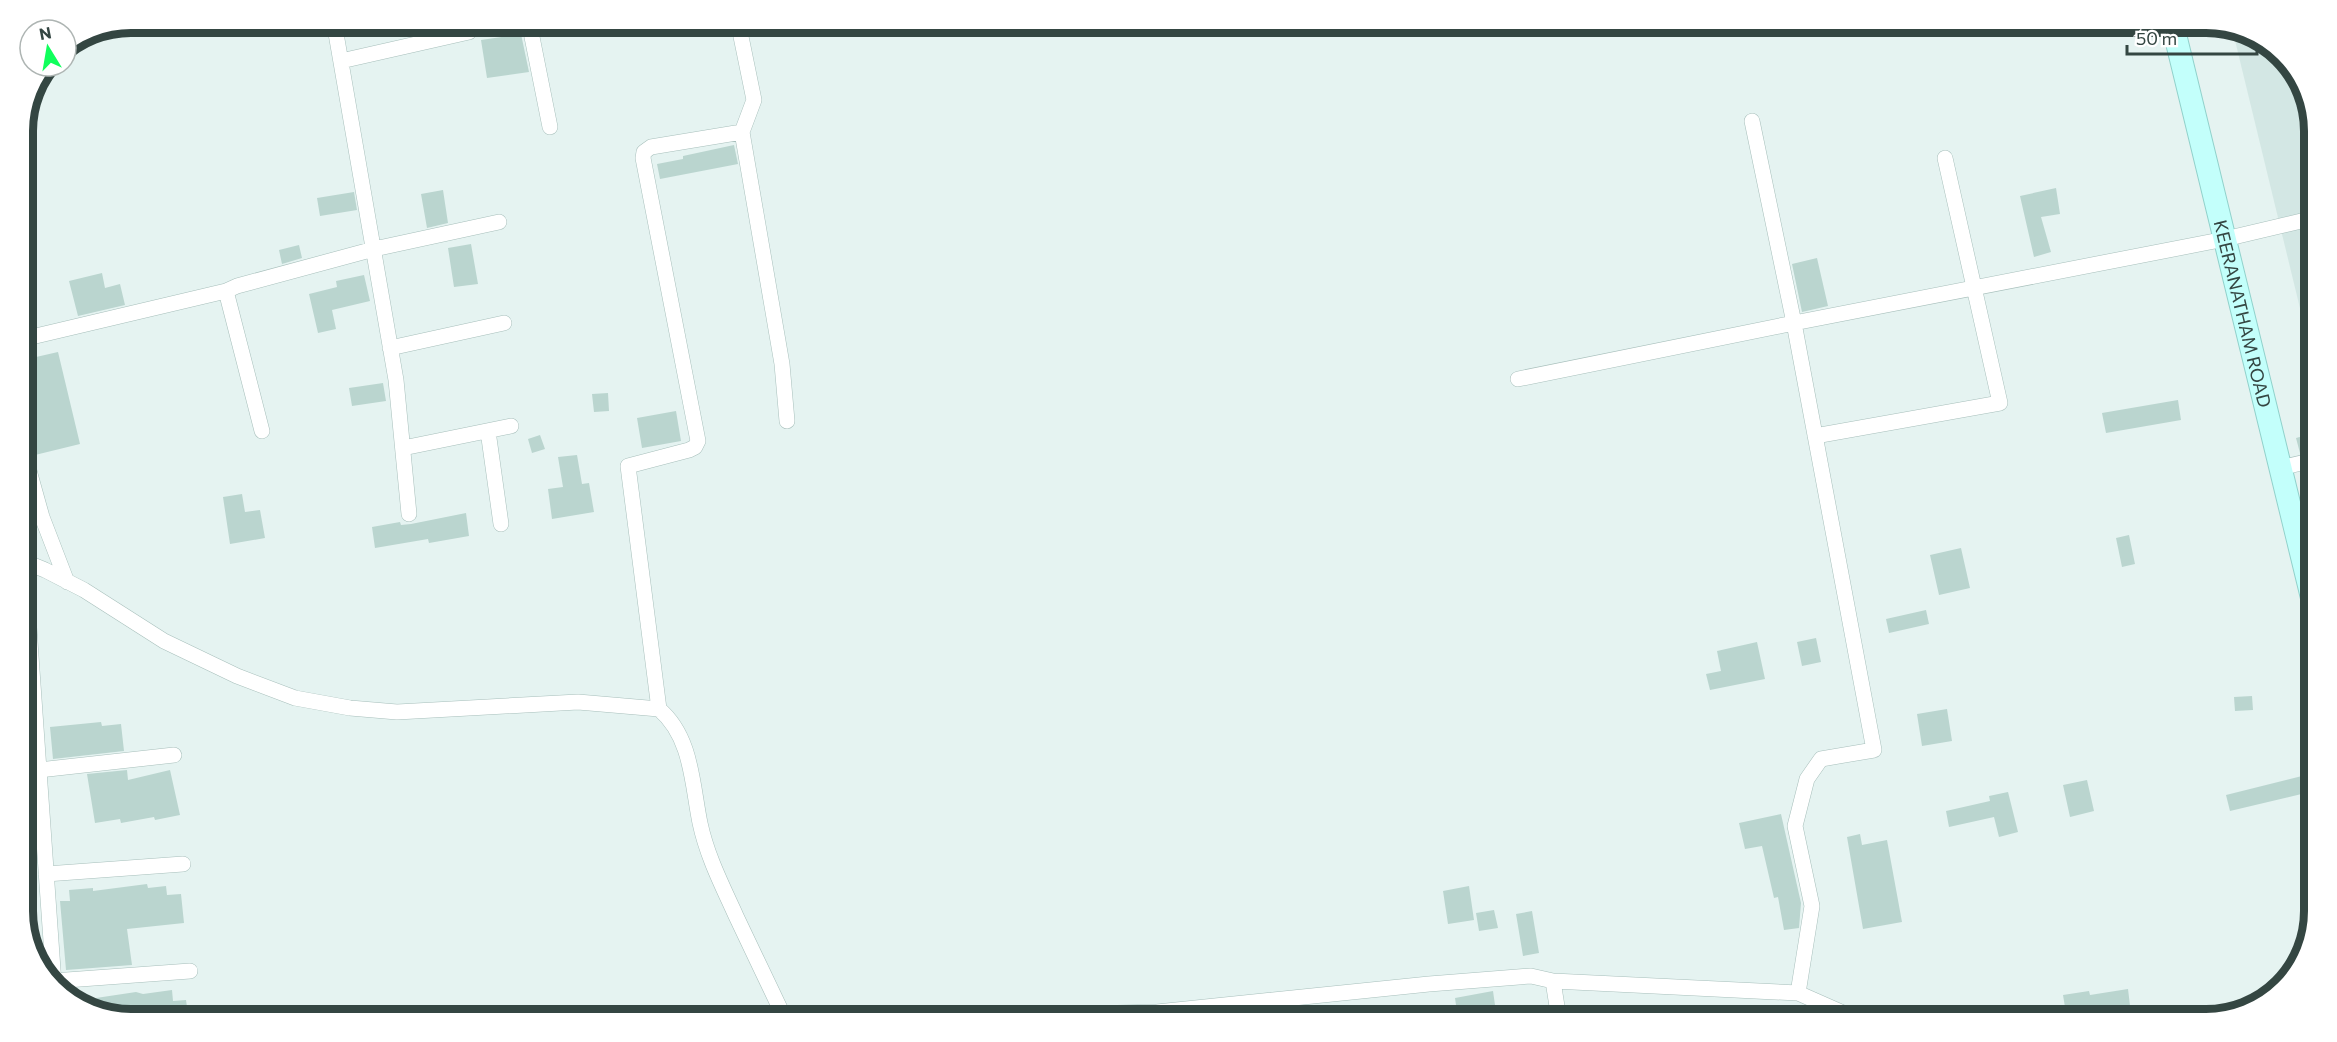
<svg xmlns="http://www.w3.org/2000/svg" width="2337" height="1042" font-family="Commissioner,sans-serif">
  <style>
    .residential { fill: #d3e7e4 }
    .building { fill: #bad5cf }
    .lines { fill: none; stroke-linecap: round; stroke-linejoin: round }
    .street-casing { stroke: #a7bfbb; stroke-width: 16 }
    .secondary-casing { stroke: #91d1cb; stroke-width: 24 }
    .street { stroke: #fff; stroke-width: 15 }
    .secondary { stroke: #c3fffb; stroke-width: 22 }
    .labels { text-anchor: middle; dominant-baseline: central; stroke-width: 4.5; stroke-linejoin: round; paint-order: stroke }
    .street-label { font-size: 18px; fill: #344642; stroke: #fff }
    .rim { fill: none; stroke: #344642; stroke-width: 8 }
  </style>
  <rect width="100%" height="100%" fill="#e5f3f1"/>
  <path class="residential" d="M2232,28l16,3 48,39 18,54v242z"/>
  <path class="building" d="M521,34l8,38 -42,6 -6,-38z
    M734,145l4,19 -78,15 -3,-15 26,-5v-3z
    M2056,188l4,26 -19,3 10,35 -17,5 -14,-61z
    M443,190l5,33 -21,5 -6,-34z
    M354,192l3,18 -37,6 -3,-18z
    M471,244l7,40 -24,3 -6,-39z
    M299,245l3,13 -20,6 -3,-14z
    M1817,258l11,48 -26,6 -10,-48z
    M102,273l3,15 15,-4 5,21 -47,11 -9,-35z
    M364,275l6,26 -38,9 4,19 -18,4 -9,-39 28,-7 -1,-6z
    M58,352l22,92 -45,11 -12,-50v-45z
    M383,383l3,18 -34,5 -3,-18z
    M608,393l1,18 -15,1 -2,-18z
    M2178,400l3,20 -75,13 -4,-20z
    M676,411l5,30 -39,7 -5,-30z
    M2314,433v18l-14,2 -4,-15z
    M540,435l5,14 -13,4 -4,-14z
    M577,455l5,29 7,-1 5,29 -42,7 -4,-30 15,-2 -5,-30z
    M242,494l3,18 15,-2 5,28 -35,6 -7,-47z
    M466,513l3,23 -40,7 -1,-4 -53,9 -3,-21 28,-5 1,3 10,-1z
    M2129,535l6,29 -13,3 -6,-29z
    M1961,548l9,40 -31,7 -9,-40z
    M1926,610l3,14 -40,9 -3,-14z
    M1816,638l5,24 -19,4 -5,-24z
    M1757,642l8,37 -55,11 -4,-16 15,-3 -4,-20z
    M2252,696l1,14 -18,1 -1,-14z
    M1947,709l5,32 -30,5 -5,-32z
    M101,722l1,4 19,-2 3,27 -71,8 -3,-32z
    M127,770l1,10 42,-10 10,45 -25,5 -1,-3 -33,6 -1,-4 -25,4 -8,-49z
    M2314,773v18l-84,20 -4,-16z
    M2087,780l7,31 -24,6 -7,-32z
    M2008,792l10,40 -19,5 -5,-20 -45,10 -3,-16 44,-10 -1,-5z
    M1781,814l20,89 -2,25 -15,2 -6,-33 -4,1 -12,-52 -17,3 -6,-26z
    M1860,834l2,11 25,-5 15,82 -39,7 -16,-92z
    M147,884l1,4 18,-2 1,9 14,-1 3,29 -57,6 5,36 -66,5 -6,-69h10l-1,-11 24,-2v3z
    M1469,886l5,34 -26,4 -5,-33z
    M1494,910l4,18 -19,3 -3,-18z
    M1532,911l7,42 -16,3 -7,-42z
    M2128,989l3,25 -41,5h-23l-4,-24 26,-4 1,4z
    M172,990l1,11 13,-1 3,20h-58l-33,-7 -2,-15 40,-6 7,2z
    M1493,991l4,28h-39l-3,-21z"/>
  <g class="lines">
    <defs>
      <path id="street" d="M334,22l62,358 13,134
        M529,22l21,105
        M738,22l16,78 -12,32 40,232 5,57
        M341,61l128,-29
        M1752,121l42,202 80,427 -53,9 -14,20 -12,47 17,80 -14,87
        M226,291l36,140
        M23,339l203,-48 11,-5 137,-37 125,-27
        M390,348l114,-25
        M1518,379l276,-56 431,-84 89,-21
        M488,431l13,93
        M1815,436l185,-33 -55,-245
        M403,448l108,-22
        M23,449l19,68 25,65
        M2280,468l34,-8
        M23,561l22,9 39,20 80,51 73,35 58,22 55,10 47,4 181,-10 81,7c33,28 33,75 41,114 7,33 22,62 36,93 16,34 33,69 49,103
        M27,599l27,385
        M659,709l-31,-243 61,-16 6,-3 3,-6 -55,-283 1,-6 7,-5 91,-15
        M39,770l135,-15
        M46,874l137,-10
        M53,981l137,-10
        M1553,981l6,38
        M1006,1019l32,-4 119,-3 272,-28 102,-8 22,5 245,12 59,26"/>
      <g id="secondary">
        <path id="s1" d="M2172,22l142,584"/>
      </g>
    </defs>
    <use href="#street" class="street-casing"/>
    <use href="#secondary" class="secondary-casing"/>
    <use href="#street" class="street"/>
    <use href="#secondary" class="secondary"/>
  </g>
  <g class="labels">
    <g class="street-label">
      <text stroke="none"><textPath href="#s1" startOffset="300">KEERANATHAM ROAD</textPath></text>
    </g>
  </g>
  <path d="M0 0H2337V1042H0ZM131 33H2206A98 98 0 0 1 2304 131V911A98 98 0 0 1 2206 1009H131A98 98 0 0 1 33 911V131A98 98 0 0 1 131 33Z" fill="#fff" fill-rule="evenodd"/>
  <path class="rim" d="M131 33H2206A98 98 0 0 1 2304 131V911A98 98 0 0 1 2206 1009H131A98 98 0 0 1 33 911V131A98 98 0 0 1 131 33Z"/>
  <g transform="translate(48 48) rotate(349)"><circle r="28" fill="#ffffff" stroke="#aeb5b3" stroke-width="1.5"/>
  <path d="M0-4.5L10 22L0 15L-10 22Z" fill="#10ff5c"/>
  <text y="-9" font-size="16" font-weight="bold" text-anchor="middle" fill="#344642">N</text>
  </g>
  <path d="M2127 45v9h130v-9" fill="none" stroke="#344642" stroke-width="3"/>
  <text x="2136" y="45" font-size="18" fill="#344642" stroke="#ffffff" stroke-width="4.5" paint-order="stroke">50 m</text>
</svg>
